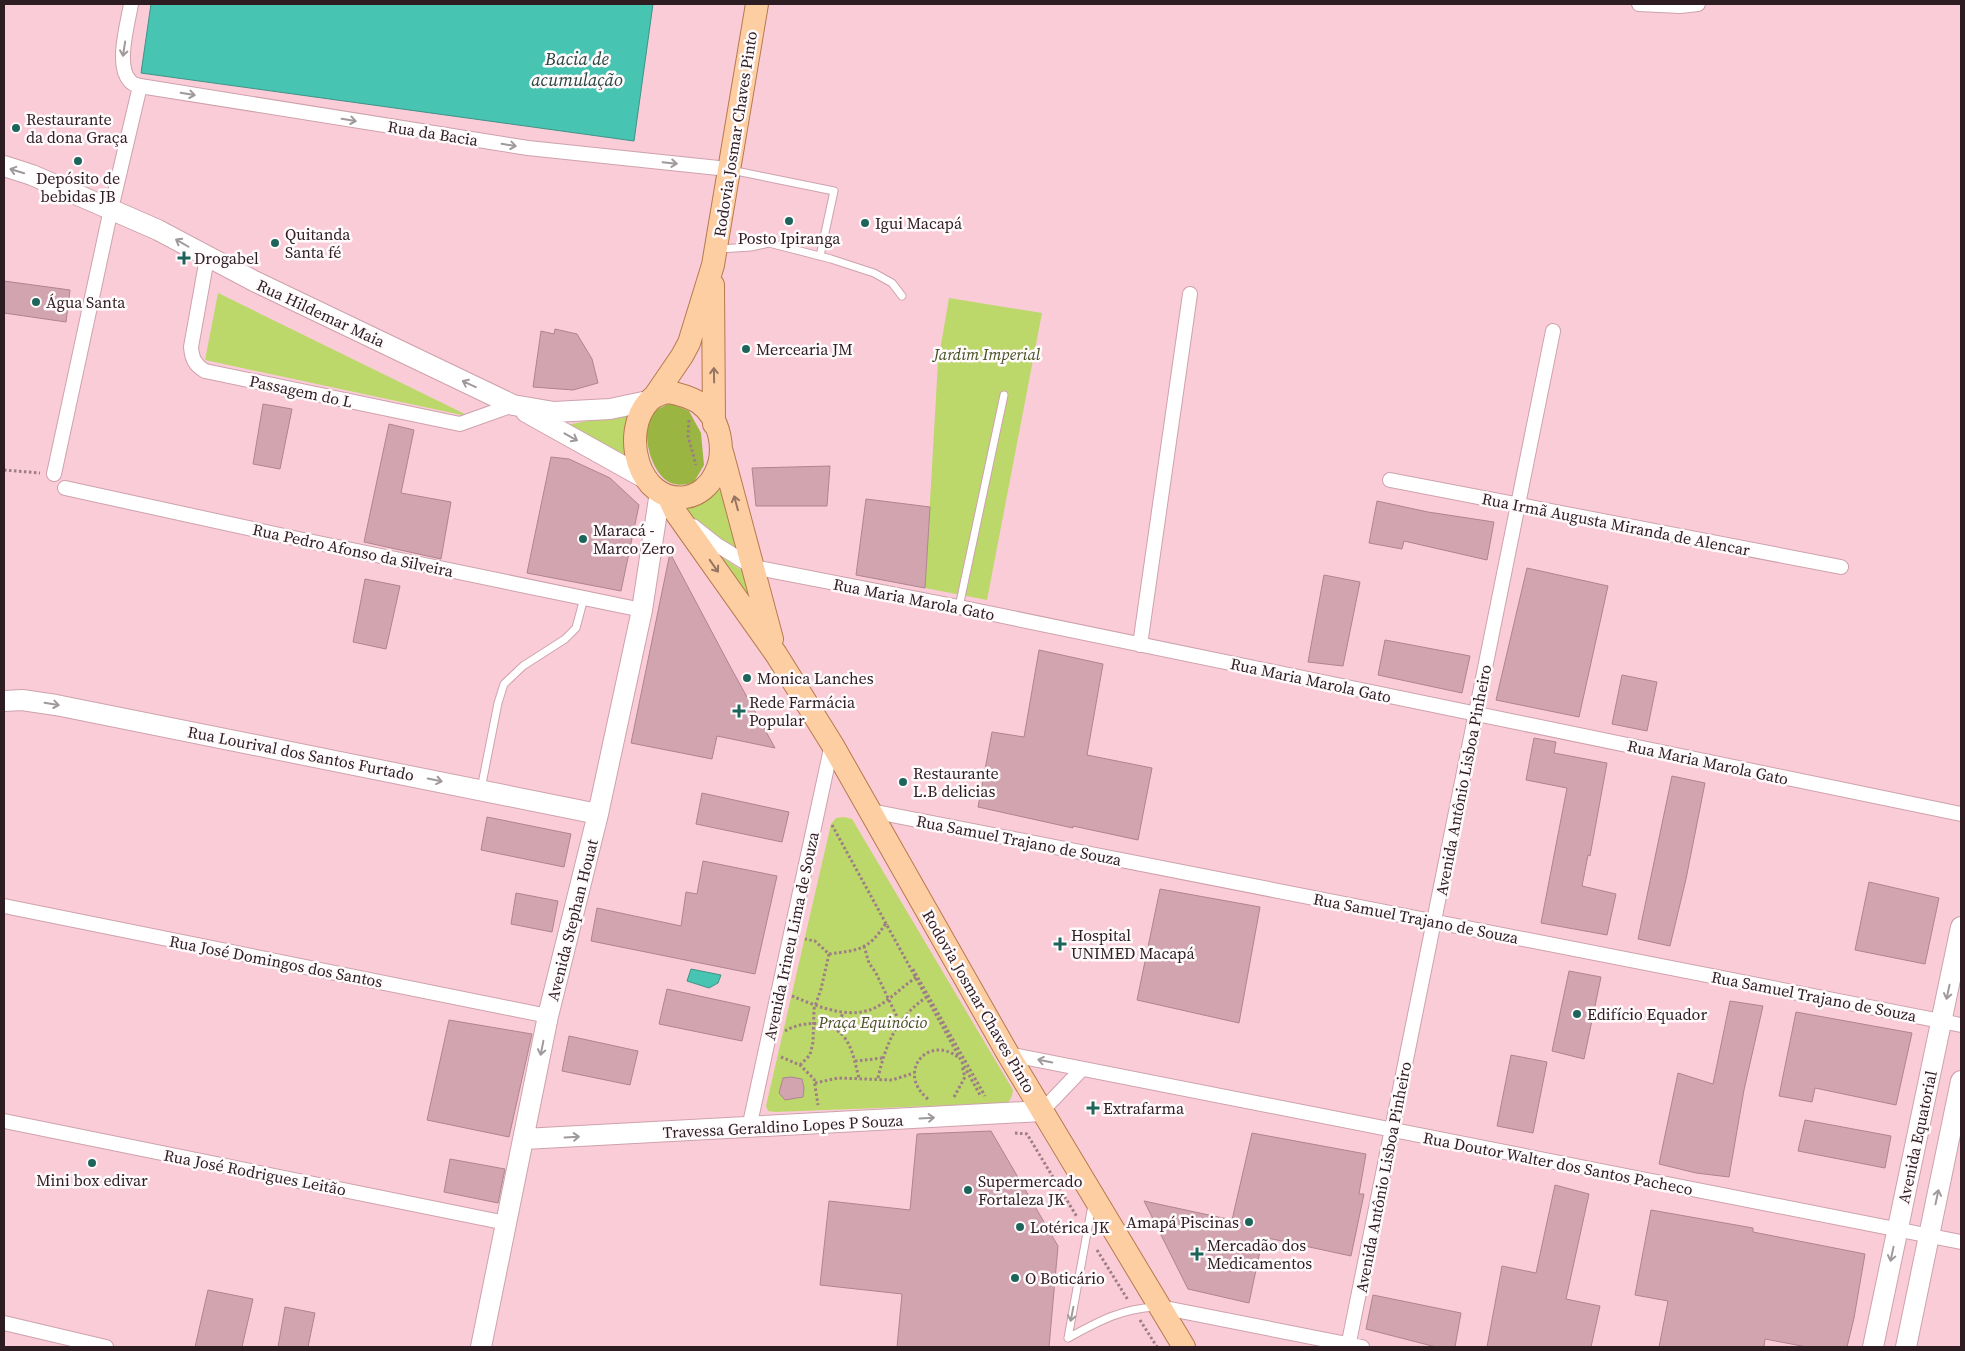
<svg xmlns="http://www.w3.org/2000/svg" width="1965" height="1351" font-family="'Source Serif 4',serif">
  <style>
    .green { fill: #bcd86a }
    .forest { fill: #9bb543 }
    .water { fill: #47c5b2; stroke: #3f9286 }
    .building { fill: #d1a4b0; stroke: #af848f }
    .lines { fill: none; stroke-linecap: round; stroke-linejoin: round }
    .lane-casing { stroke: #cea2ad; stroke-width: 9 }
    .street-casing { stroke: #cea2ad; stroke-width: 16 }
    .secondary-casing { stroke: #cea2ad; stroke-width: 22 }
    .primary-casing { stroke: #b57a4e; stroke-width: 24 }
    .path { stroke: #9e7d86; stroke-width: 3; stroke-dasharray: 2.5 2.5; stroke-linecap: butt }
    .lane { stroke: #fff; stroke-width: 7 }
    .street { stroke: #fff; stroke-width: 14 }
    .secondary { stroke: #fff; stroke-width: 20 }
    .primary { stroke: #fecea3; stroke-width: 22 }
    .oneway { stroke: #a0999b }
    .oneway2 { stroke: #967562 }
    .poi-dot { fill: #1d655a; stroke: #fffafb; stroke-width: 2 }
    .labels { text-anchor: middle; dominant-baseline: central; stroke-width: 5; stroke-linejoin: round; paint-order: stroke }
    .poi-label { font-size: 16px; fill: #2d1c21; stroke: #fffafb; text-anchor: start }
    .street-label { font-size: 16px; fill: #2d1c21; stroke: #fffafb }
    .park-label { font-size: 16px; font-style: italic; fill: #445022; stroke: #fffafb }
    .water-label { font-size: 18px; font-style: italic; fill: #29443f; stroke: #fffafb }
  </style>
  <rect width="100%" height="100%" fill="#faccd8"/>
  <path class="green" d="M218,293l253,124 -266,-57z
    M949,298l93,15 -55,287 -62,-12 13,-226z
    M629,413l-1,48 -67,-35z
    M715,489l12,4 14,62 -56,-42v-8z
    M710,549l36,24 15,46z
    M844,817l8,2 161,271 -1,6 -4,7 -233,9 -7,-1 -2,-5 65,-282 5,-6z"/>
  <path class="forest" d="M670,403l19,8 12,22 3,32 -10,17c-7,3 -15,4 -23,1 -20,-8 -32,-53 -18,-70 4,-4 11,-7 17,-10z"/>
  <path class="water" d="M151,4h502l-19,137 -493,-68z
    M691,969l30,6 -3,8 -9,5 -22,-7z"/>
  <path class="building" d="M4,281l66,9 -4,32 -62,-9z
    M555,329l22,5 15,25 6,24 -25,7 -40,-3 8,-56 13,3z
    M263,404l29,5 -12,60 -27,-5z
    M389,424l25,6 -13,63 50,9 -10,57 -77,-17z
    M551,457l18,2 41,19 29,27 -18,86 -94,-18z
    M830,466l-3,40h-71l-4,-38z
    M866,499l64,8 -5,81 -69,-13z
    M1377,501l51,11 66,10 -7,38 -83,-19 -2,8 -33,-6z
    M670,553l61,115 44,80 -58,-12 -5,23 -81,-16z
    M1527,568l81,18 -29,131 -83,-17z
    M1324,575l36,7 -17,84 -35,-4z
    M365,579l35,7 -14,63 -33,-7z
    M1385,640l85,16 -8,37 -84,-18z
    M1039,650l64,14 -16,91 65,13 -14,72 -65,-14v2l-95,-21 14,-75 32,5z
    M1622,675l35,7 -10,49 -35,-7z
    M1534,738l22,4 -2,11 53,10 -17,93 -2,-1 -6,31 34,8 -9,41 -66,-12 26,-135 -41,-8z
    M1672,776l33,7 -19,96 -16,67 -32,-7z
    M702,793l87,19 -7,30 -86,-18z
    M487,817l84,17 -7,33 -83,-17z
    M703,861l74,15 -22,98 -164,-33 6,-33 84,18 5,-34 11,2z
    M1869,882l70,16 -14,66 -70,-14z
    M1160,889l100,18 -21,116 -102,-23z
    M516,893l42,8 -6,31 -41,-8z
    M1569,971l32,6 -17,82 -32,-8z
    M667,989l83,18 -8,34 -83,-17z
    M1730,1001l33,5 -19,84 -15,87 -33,-4 -37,-9 19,-91 35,11z
    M1796,1012l116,21 -16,72 -81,-17 -3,14 -33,-6z
    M449,1020l83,14 -23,103 -82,-17z
    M569,1036l69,15 -8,34 -68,-14z
    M1511,1055l36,7 -14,71 -36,-7z
    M791,1077l11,2 2,9 -1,9 -18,3 -6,-7 4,-15z
    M1805,1120l86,16 -6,32 -87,-17z
    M991,1131l67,115 -9,101h-152l5,-53 -82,-9 9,-84 81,9 7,-76z
    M1252,1133l114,21 -7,40h5l-13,62 -88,-19 -14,66 -61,-14 -44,-88 88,19z
    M450,1159l55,10 -7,34 -54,-11z
    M1555,1185l34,9 -23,105 34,7 -9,41h-104l15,-81 34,7z
    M1651,1210l102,18v4l112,22 -11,64 -7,29h-40l-42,-8 -1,8h-105l9,-46 -33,-6z
    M208,1290l45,9 -11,48h-47z
    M1373,1295l88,18 -6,34h-19l-70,-18z
    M285,1307l30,6 -7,34h-30z"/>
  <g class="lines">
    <defs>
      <path id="lane" d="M731,170l103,21 -14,65
        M719,249l32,-2 18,-4 62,16 43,14 18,10 10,13
        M959,607l45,-212
        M481,789l17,-86 6,-19 19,-18 42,-27 11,-11 8,-30
        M1068,1338l24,-133
        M1068,1338c31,-17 52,-29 88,-31"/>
      <path id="street" d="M131,4c-3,19 -16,62 -1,77 2,3 6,4 10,5l388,62 200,21
        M1639,4l41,2 18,-2
        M207,258l-16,89c1,12 4,18 14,24l255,53 53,-19
        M54,474l57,-265 29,-123
        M1390,480l451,87
        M65,488l224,49 353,73
        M693,526l24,19 36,22 206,40 1002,207
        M1140,645l50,-351
        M871,811l1090,214
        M4,906l544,110
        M1008,1054l953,188
        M1042,1111l40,-42
        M4,1121l502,102
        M749,1128l83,-384
        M1160,1307l202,40
        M4,1323l102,24
        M1348,1347l205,-1016"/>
      <path id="secondary" d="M4,166l28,9 126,55 96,51 259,124 41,7 56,-3 38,-8
        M526,412l122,68
        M4,701l18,-1 34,5 542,109
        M524,1139l518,-28
        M481,1347l67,-331 50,-202 44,-204 18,-118
        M1873,1347l88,-420
        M1906,1347l55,-266"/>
      <path id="primary" d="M713,285l1,139
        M669,392c10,2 20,5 29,10 22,15 29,49 17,72 -5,11 -16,21 -29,23 -48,7 -66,-65 -37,-96 5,-5 13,-8 20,-9z
        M654,397l28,-41 7,-13 24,-78 44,-261
        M722,452l50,187
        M668,496l8,17 100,141 56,90 176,310 176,293"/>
    </defs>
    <use href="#lane" class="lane-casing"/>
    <use href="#street" class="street-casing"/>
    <use href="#secondary" class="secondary-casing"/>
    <use href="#primary" class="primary-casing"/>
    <path class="path" d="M689,420l-1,16 8,29
      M4,470l36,3
      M832,825l148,270
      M864,946l5,17 7,10 24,50
      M829,954c29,-4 39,-3 57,-31l1,2
      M913,969l72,127
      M792,996c27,11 61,26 88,9 13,-8 24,-20 37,-28
      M785,1031c17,-10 45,-12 59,6 9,11 11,27 15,41
      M837,1031l6,-19
      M781,1057l19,8 14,14 4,26
      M855,1061l28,-3
      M800,1065l10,-10 3,-13 1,-33 7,-20 8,-35 -14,-13 -10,-2
      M878,1078c8,-35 19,-61 50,-82
      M815,1083l23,-5 54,2 22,-7
      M954,1097l11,-20 -3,-11
      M928,1099c-33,-27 1,-66 31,-41
      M1015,1133l12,1 50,83
      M1097,1250l31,50
      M1140,1320l17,27"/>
    <use href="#lane" class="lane"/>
    <use href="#street" class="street"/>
    <use href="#secondary" class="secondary"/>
    <use href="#primary" class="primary"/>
  </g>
  <defs><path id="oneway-shaft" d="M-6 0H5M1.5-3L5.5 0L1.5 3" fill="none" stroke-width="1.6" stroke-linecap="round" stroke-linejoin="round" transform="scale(1.25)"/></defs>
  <g class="oneway">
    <use href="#oneway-shaft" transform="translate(124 49) rotate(99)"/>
    <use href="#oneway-shaft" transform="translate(188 94) rotate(9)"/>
    <use href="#oneway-shaft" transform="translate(349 120) rotate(9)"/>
    <use href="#oneway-shaft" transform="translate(509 145) rotate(9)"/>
    <use href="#oneway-shaft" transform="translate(670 163) rotate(6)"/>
    <use href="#oneway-shaft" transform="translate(17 171) rotate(-163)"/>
    <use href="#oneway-shaft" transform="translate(182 243) rotate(-150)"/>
    <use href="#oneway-shaft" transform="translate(469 384) rotate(-155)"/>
    <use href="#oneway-shaft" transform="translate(571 437) rotate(29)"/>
    <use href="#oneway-shaft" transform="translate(52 704) rotate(9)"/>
    <use href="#oneway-shaft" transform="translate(435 780) rotate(12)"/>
    <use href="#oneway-shaft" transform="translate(1948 992) rotate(102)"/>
    <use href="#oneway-shaft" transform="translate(542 1048) rotate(101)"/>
    <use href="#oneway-shaft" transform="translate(1045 1061) rotate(-169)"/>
    <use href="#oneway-shaft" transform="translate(927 1118) rotate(-3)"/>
    <use href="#oneway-shaft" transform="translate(572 1137) rotate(-3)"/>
    <use href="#oneway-shaft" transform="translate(1937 1197) rotate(-78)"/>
    <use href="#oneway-shaft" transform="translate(1892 1254) rotate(102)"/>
    <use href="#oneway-shaft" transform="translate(1072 1314) rotate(101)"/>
  </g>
  <g class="oneway2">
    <use href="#oneway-shaft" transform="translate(714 375) rotate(-91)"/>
    <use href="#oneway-shaft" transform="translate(736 503) rotate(-105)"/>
    <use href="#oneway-shaft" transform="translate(714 566) rotate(55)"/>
  </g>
  <g class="poi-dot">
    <circle cx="16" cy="128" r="5"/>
    <circle cx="78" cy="161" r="5"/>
    <circle cx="789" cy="221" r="5"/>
    <circle cx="865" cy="223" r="5"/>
    <circle cx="275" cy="243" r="5"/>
    <path d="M181.5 250.5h5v5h5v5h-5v5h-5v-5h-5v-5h5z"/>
    <circle cx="36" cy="302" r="5"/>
    <circle cx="746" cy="349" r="5"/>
    <circle cx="583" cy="539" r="5"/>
    <circle cx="747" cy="678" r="5"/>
    <path d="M736.5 703.5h5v5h5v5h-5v5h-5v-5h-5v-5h5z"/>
    <circle cx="903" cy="782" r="5"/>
    <path d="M1057.5 936.5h5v5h5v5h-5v5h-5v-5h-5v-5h5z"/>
    <circle cx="1577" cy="1014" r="5"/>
    <path d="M1090.5 1100.5h5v5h5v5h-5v5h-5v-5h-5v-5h5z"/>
    <circle cx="92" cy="1163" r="5"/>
    <circle cx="968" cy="1190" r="5"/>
    <circle cx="1249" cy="1222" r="5"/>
    <circle cx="1020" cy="1227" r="5"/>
    <path d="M1194.5 1246.5h5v5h5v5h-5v5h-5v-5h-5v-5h5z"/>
    <circle cx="1015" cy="1278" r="5"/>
  </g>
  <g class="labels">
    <g class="poi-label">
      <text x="26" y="119">Restaurante<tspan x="26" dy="18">da dona Graça</tspan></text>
      <text x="78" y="178" text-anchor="middle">Depósito de<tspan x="78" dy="18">bebidas JB</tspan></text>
      <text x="875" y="223">Igui Macapá</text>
      <text x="285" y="234">Quitanda<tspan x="285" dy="18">Santa fé</tspan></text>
      <text x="789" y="238" text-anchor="middle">Posto Ipiranga</text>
      <text x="194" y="258">Drogabel</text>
      <text x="46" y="302">Água Santa</text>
      <text x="756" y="349">Mercearia JM</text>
      <text x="593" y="530">Maracá -<tspan x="593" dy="18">Marco Zero</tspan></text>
      <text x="757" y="678">Monica Lanches</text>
      <text x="749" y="702">Rede Farmácia<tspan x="749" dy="18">Popular</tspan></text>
      <text x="913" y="773">Restaurante<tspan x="913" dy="18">L.B delicias</tspan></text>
      <text x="1071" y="935">Hospital<tspan x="1071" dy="18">UNIMED Macapá</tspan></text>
      <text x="1587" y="1014">Edifício Equador</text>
      <text x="1103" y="1108">Extrafarma</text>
      <text x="92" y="1180" text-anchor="middle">Mini box edivar</text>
      <text x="978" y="1181">Supermercado<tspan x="978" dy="18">Fortaleza JK</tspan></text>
      <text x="1239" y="1222" text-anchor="end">Amapá Piscinas</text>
      <text x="1030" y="1227">Lotérica JK</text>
      <text x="1207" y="1245">Mercadão dos<tspan x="1207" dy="18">Medicamentos</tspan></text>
      <text x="1025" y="1278">O Boticário</text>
    </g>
    <g class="street-label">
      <text transform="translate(433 133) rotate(9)">Rua da Bacia</text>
      <text transform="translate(735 134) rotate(-81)">Rodovia Josmar Chaves Pinto</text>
      <text transform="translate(321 313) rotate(25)">Rua Hildemar Maia</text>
      <text transform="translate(301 391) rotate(12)">Passagem do L</text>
      <text transform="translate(1616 524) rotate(11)">Rua Irmã Augusta Miranda de Alencar</text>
      <text transform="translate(353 550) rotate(12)">Rua Pedro Afonso da Silveira</text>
      <text transform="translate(914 599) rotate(11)">Rua Maria Marola Gato</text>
      <text transform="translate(1311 680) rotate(12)">Rua Maria Marola Gato</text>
      <text transform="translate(301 753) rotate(11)">Rua Lourival dos Santos Furtado</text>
      <text transform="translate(1708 762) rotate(12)">Rua Maria Marola Gato</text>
      <text transform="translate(1463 780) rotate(-79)">Avenida Antônio Lisboa Pinheiro</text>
      <text transform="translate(1019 840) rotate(11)">Rua Samuel Trajano de Souza</text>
      <text transform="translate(1416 918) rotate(11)">Rua Samuel Trajano de Souza</text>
      <text transform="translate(572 920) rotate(-76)">Avenida Stephan Houat</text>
      <text transform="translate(791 936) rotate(-78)">Avenida Irineu Lima de Souza</text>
      <text transform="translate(276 961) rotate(11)">Rua José Domingos dos Santos</text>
      <text transform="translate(1814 996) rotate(11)">Rua Samuel Trajano de Souza</text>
      <text transform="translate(979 1001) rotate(60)">Rodovia Josmar Chaves Pinto</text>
      <text transform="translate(783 1126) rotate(-3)">Travessa Geraldino Lopes P Souza</text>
      <text transform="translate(1917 1137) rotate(-78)">Avenida Equatorial</text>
      <text transform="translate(1558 1163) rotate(11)">Rua Doutor Walter dos Santos Pacheco</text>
      <text transform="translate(255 1172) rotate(11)">Rua José Rodrigues Leitão</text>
      <text transform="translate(1383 1177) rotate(-79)">Avenida Antônio Lisboa Pinheiro</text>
    </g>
    <g class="park-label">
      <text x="987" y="354">Jardim Imperial</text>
      <text x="873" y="1022">Praça Equinócio</text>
    </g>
    <g class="water-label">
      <text x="577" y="58">Bacia de<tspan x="577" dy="21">acumulação</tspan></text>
    </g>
  </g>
  <rect width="1965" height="1351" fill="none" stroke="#2d1c21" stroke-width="10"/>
</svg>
